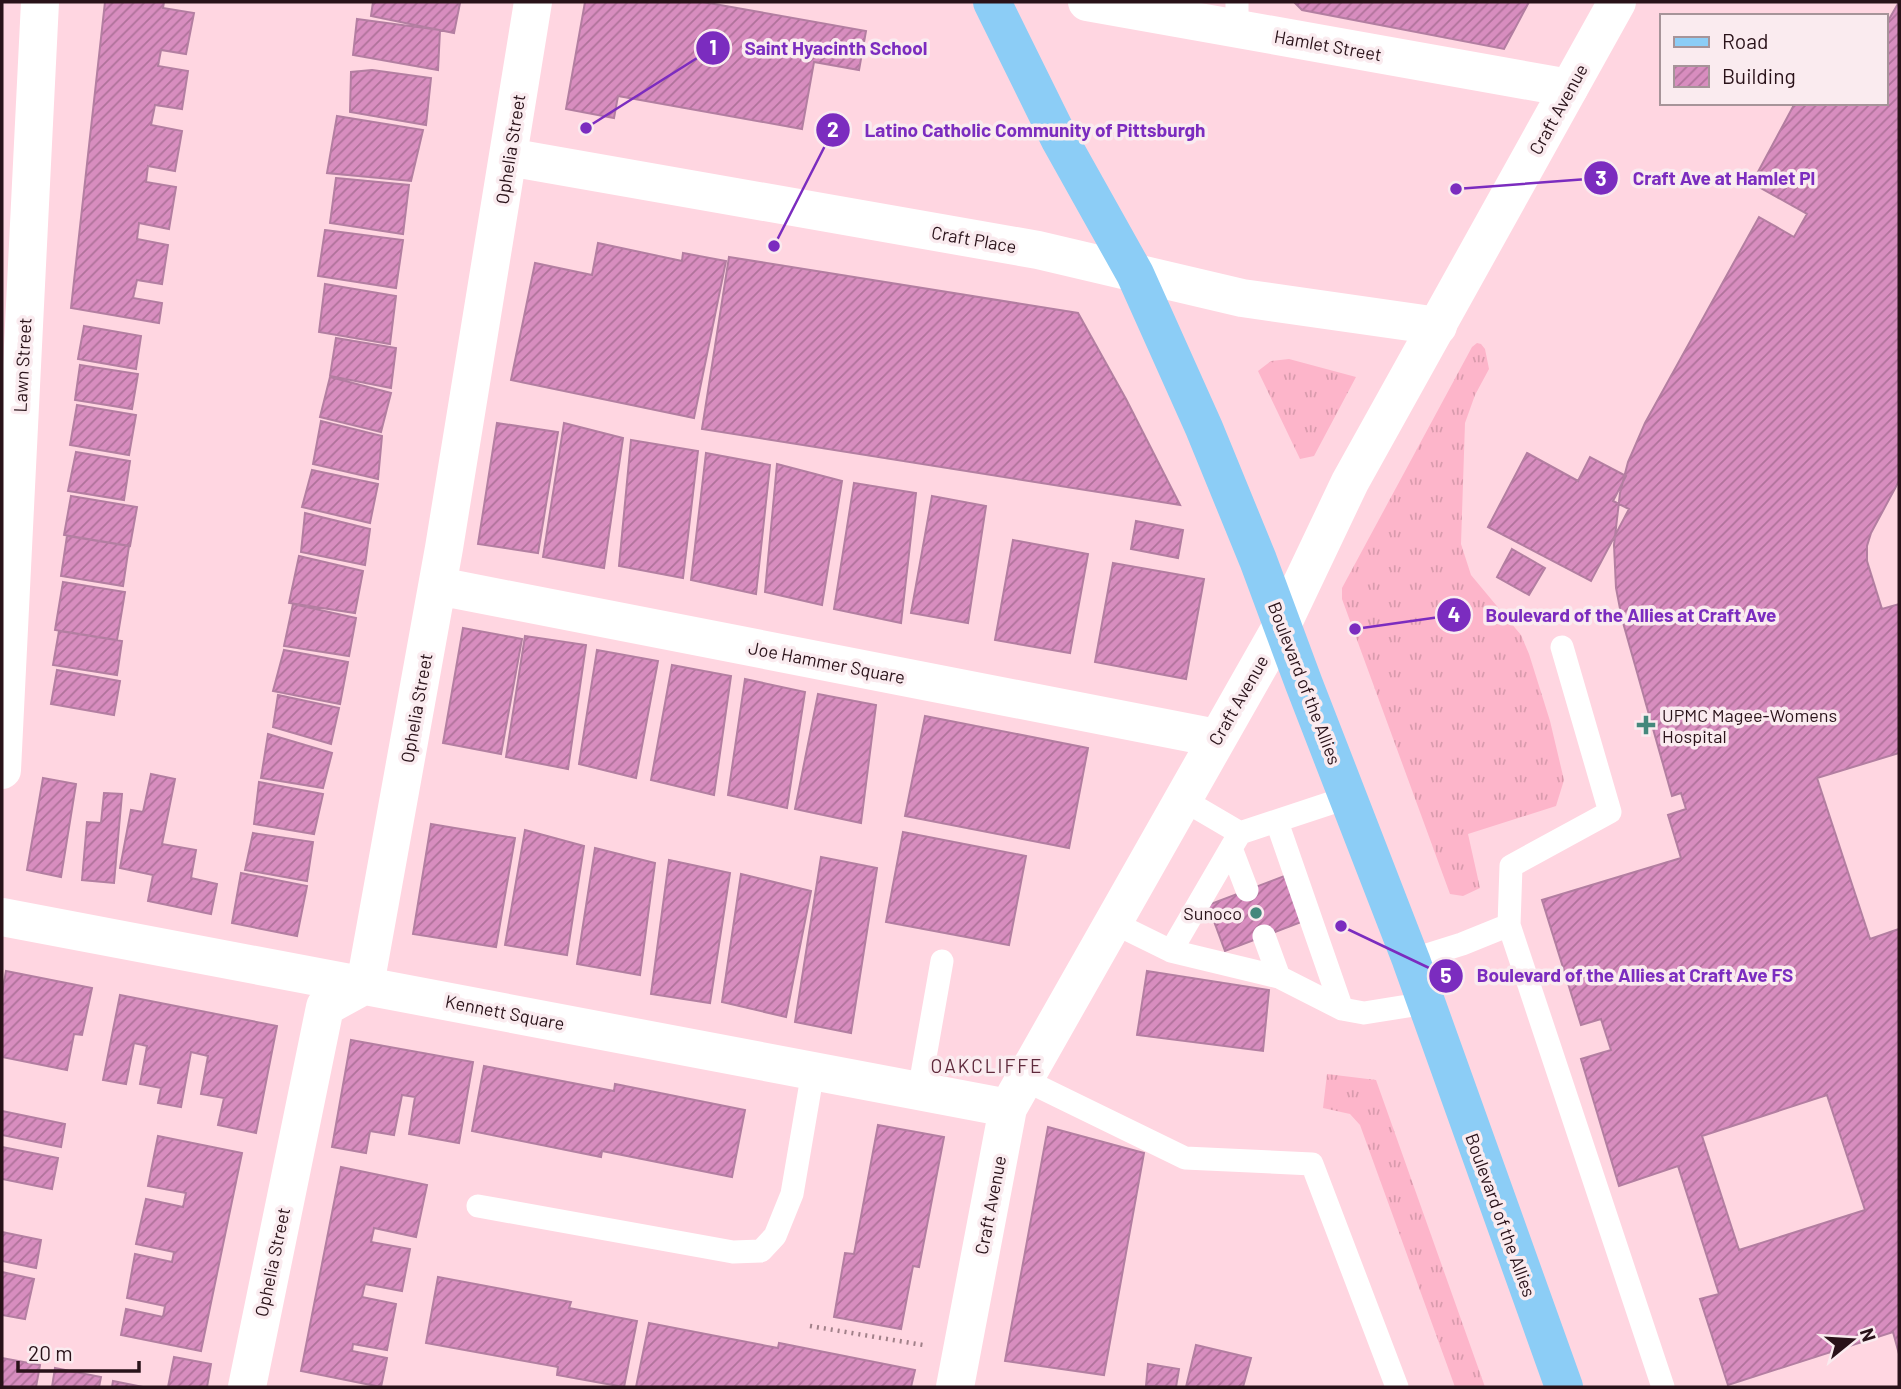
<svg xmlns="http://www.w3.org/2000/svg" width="1901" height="1389" font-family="Barlow,sans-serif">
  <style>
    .grass { fill: url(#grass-tufts) }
    .building { fill: url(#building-hatch); stroke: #b37ea1; stroke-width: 2; fill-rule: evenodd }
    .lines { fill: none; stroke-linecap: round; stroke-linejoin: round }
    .path { stroke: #a18089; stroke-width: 4.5; stroke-dasharray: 2 5; stroke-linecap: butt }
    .service { stroke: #fff; stroke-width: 23 }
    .minor { stroke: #fff; stroke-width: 38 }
    .secondary { stroke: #fff; stroke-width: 38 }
    .primary { stroke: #8ccdf6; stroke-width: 38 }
    .poi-dot { fill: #44887c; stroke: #faebef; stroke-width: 2.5 }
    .labels { text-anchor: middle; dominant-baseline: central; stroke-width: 7; stroke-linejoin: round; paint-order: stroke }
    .street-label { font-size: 18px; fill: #291219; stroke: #faebef }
    .poi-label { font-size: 18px; fill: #291219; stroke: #faebef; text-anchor: start }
    .neighbourhood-label { font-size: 19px; letter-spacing: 2px; fill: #5f2a3c; stroke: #faebef }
    .leader { fill: none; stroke: #7b2cbf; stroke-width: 2.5 }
    .callout-dot { fill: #7b2cbf; stroke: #faebef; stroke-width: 2.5 }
    .mark-label { font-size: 21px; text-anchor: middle; font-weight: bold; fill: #fff }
    .callout-label { font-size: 19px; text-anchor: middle; font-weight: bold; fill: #7b2cbf; stroke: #faebef; stroke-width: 7; stroke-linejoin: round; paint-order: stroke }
  </style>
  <defs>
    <pattern id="grass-tufts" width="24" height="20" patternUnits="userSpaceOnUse" patternTransform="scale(1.75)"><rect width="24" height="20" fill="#fdb5ca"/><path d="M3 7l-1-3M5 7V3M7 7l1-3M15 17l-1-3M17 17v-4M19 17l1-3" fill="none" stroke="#d99bad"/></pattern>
    <pattern id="building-hatch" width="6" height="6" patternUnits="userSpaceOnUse" patternTransform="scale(1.75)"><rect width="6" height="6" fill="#d88dbf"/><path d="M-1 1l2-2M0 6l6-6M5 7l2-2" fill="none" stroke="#af729a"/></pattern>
  </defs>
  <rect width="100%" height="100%" fill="#ffd6e1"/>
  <path class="grass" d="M1477,343l4,1 4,5 4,20 -14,26 -10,28 -4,121 10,31 50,60 8,19 21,67 14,59 -8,26 -88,28 12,54 -17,8 -13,-2 -108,-295v-11l130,-241z
    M1289,359l67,18 -42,79 -14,3 -42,-88 13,-10z
    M1327,1074l49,6 109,307h-30l-95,-262 -10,-11 -27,-6z"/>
  <path class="building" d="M105,2h59l-1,6 31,5 -8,41 -25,-4 -3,16 30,5 -6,38 -27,-4 -4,20 31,6 -7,40 -27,-5 -2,16 30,5 -7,42 -30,-6 -2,16 31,6 -6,39 -25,-4 -4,18 29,5 -3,20 -88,-15z
    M373,2h82l5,1 -6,30 -83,-17z
    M585,2h118l163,29 -7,39 -45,-8 -12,67 -184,-33 -4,22 -48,-9z
    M1294,2h235l-25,47 -202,-39z
    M1899,2v479l-28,52 -4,13v15l15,48 17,-5v149l-82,25 53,161 29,-10v425l-6,-22 -165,53 -28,-86 19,-5 -41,-128 -59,20 -38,-127 30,-9 -10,-31 -20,6 -39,-125 139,-42 -13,-43 18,-6 -5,-16 -9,3 -50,-177 -6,-31 -2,-43 6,-52 8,-31 17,-39 114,-206 35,20 13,-23 -55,-31 43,-80h90v-77zM1827,1095l38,115 -126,40 -37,-114z
    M357,19l83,11 -2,40 -85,-15z
    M372,70l59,8 -5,47 -76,-13 1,-40z
    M337,116l86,14 -12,51 -84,-8z
    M336,178l73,7 -6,49 -73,-11z
    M325,230l78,10 -7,48 -78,-12z
    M598,243l84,18 1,-8 43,8 -32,157 -183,-38 24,-117 57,12z
    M729,257l349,56 48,86 54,106 -478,-76z
    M325,284l71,12 -6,48 -71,-12z
    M84,326l57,10 -5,33 -58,-10z
    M336,338l60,10 -5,40 -61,-12z
    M80,365l58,9 -6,35 -57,-9z
    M330,377l61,16 -10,39 -61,-15z
    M77,405l59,10 -7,40 -59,-10z
    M321,421l61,15 -4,43 -65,-15z
    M497,423l61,9 -20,121 -60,-9z
    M564,423l59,15 -19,130 -61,-11z
    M631,440l67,11 -15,127 -64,-12z
    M76,452l54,9 -6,39 -56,-9z
    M706,453l64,12 -14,129 -65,-14z
    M1527,453l51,28 12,-24 36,19 -13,25 16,8 -38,72 -103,-54z
    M777,464l65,17 -20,124 -57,-13z
    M312,470l66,14 -8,39 -68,-16z
    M854,483l62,10 -15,130 -67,-14z
    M71,496l66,11 -7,39 -66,-11z
    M932,496l54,10 -18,117 -57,-10z
    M305,513l65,16 -5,36 -64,-13z
    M1136,521l47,9 -5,28 -47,-9z
    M67,536l62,10 -6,40 -62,-10z
    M1013,540l75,14 -18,99 -75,-13z
    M1512,549l33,19 -16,27 -32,-18z
    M299,556l64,15 -8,42 -66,-10z
    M1113,563l91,16 -18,100 -91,-17z
    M63,582l62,10 -8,48 -62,-10z
    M293,604l63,14 -7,38 -65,-10z
    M463,628l59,11 -21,115 -58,-11z
    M59,631l63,10 -5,34 -64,-10z
    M525,636l61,9 -18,124 -62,-12z
    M284,650l64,12 -8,42 -67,-13z
    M597,650l61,11 -22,117 -57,-14z
    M672,665l59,11 -17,119 -63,-15z
    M57,670l63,11 -6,34 -63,-11z
    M745,679l60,13 -18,116 -59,-13z
    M818,694l58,11 -15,118 -66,-14z
    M278,695l61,13 -8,36 -58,-17z
    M925,716l163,32 -19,100 -164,-32z
    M268,734l64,19 -9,35 -62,-10z
    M151,774l24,5 -13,65 34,6 -5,28 26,6 -6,30 -63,-13 5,-26 -33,-7 11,-58 12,2z
    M43,778l33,6 -15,93 -34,-7z
    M259,782l64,12 -9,40 -60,-10z
    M104,793l18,1 -8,89 -32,-3 5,-58 14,1z
    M431,824l84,14 -19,109 -83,-13z
    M525,830l59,16 -17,109 -62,-10z
    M903,832l123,24 -17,89 -123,-23z
    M253,833l60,9 -6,39 -62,-11z
    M595,848l60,15 -15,112 -63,-11z
    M821,857l56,11 -26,165 -56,-11z
    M669,860l61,13 -20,130 -59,-9z
    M241,873l66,13 -10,50 -65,-13z
    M741,874l70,17 -25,126 -64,-15z
    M1287,875l17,46 -79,30 -17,-46z
    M6,971l86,17 -10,47 -8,-1 -7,36 -65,-13v-64z
    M1147,971l122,19 -6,61 -126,-16z
    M120,995l157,31 -21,107 -38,-8 6,-27 -23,-4 7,-38 -17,-4 -10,55 -23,-4 3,-15 -21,-4 7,-38 -13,-3 -8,41 -23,-4z
    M351,1040l122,22 -14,81 -50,-9 6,-37 -13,-2 -8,40 -24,-4 -4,22 -34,-6z
    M484,1066l130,25 1,-7 130,26 -13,67 -130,-26 -1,6 -129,-26z
    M2,1111l63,13 -4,23 -59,-12z
    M878,1125l66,12 -25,130 -6,-1 -12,63 -67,-12 11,-64 9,1z
    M1048,1127l96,26 -40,222 -99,-14z
    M158,1136l84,17 -41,198 -80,-16 5,-26 37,8 2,-11 -38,-8 8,-44 37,8 2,-10 -38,-8 10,-45 37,8 3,-14 -38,-7z
    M2,1147l56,11 -6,31 -50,-10z
    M341,1167l86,18 -11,52 -42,-9 -3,14 39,7 -8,42 -37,-7 -3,13 34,7 -9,46 -34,-6 -1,7 35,7 -6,29 -80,-16z
    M2,1232l39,8 -5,28 -34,-7z
    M2,1272l32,7 -9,40 -23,-4z
    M438,1277l133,25 -2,6 68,13 -13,66 -67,-12 1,-8 -132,-24z
    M649,1323l129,25 1,-5 136,27 -4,17h-275z
    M1196,1345l55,13 -8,29h-57z
    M174,1357l37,7 -4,23h-39z
    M2,1358l38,7 -4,22h-34z
    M1148,1364l31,5 -3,18 -30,-1z
    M55,1368l46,9 -2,10h-47z
    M113,1381l30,6h-31z"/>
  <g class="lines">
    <path class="path" d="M810,1326l113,19"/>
    <path class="service" d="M1237,29v-27
      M1562,647l48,165 -99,54 -2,59 154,462
      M1182,799l58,34 -9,15 16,42
      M1277,822l65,187
      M1240,833l109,-36
      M1112,922l59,29 60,-103
      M1264,936l15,41 63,32 22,4 62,-10
      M1171,951l108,26
      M1411,960l51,-16 47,-19
      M1023,1079l162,79 127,6 85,223
      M919,1091l23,-130
      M478,1206l255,46 28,-1 14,-15 17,-42 21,-123"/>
    <path class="minor" d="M1087,2l482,86
      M508,157l530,93 204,48 196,28
      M438,586l778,152
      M2,770l38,-768
      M2,917l1006,191
      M247,1387l78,-380 40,-22 79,-437 89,-546
      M955,1387l53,-279 274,-483"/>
    <path class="secondary" d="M1282,625l68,-143 267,-480"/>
    <path class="primary" d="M992,2l68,138 75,134 69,154 54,132 46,124 107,276 153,427"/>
  </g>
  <g class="poi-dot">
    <path d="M1642.5 714.5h7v7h7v7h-7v7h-7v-7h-7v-7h7z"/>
    <circle cx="1256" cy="913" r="7"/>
  </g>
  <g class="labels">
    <g class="street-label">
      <text transform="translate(1328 45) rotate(10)">Hamlet Street</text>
      <text transform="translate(1558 109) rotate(-61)">Craft Avenue</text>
      <text transform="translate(510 149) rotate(-81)">Ophelia Street</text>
      <text transform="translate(974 239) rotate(10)">Craft Place</text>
      <text transform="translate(22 365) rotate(-87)">Lawn Street</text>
      <text transform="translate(827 662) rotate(11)">Joe Hammer Square</text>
      <text transform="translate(1305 683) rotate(69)">Boulevard of the Allies</text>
      <text transform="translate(1238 700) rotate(-60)">Craft Avenue</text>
      <text transform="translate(416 708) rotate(-80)">Ophelia Street</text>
      <text transform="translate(505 1012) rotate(11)">Kennett Square</text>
      <text transform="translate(990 1205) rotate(-79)">Craft Avenue</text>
      <text transform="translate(1501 1215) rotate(70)">Boulevard of the Allies</text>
      <text transform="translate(272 1262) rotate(-78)">Ophelia Street</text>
    </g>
    <g class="poi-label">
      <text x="1662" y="715">UPMC Magee-Womens<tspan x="1662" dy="21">Hospital</tspan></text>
      <text x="1242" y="913" text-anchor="end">Sunoco</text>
    </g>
    <g class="neighbourhood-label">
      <text x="987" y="1065">OAKCLIFFE</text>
    </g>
  </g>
  <path class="leader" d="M586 128L713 48M774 246L833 130M1456 189L1601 178M1355 629L1454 615M1341 926L1446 976"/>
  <g class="callout-dot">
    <circle cx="586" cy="128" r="7"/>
    <circle cx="774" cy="246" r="7"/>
    <circle cx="1456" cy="189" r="7"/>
    <circle cx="1355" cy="629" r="7"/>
    <circle cx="1341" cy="926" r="7"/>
    <circle cx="713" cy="48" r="18"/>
    <circle cx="833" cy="130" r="18"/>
    <circle cx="1601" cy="178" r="18"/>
    <circle cx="1454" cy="615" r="18"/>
    <circle cx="1446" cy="976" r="18"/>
  </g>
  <g class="mark-label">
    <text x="713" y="55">1</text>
    <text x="833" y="137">2</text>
    <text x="1601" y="186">3</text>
    <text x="1454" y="622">4</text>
    <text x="1446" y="983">5</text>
  </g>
  <g class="callout-label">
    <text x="836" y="55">Saint Hyacinth School</text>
    <text x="1035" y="137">Latino Catholic Community of Pittsburgh</text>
    <text x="1724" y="185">Craft Ave at Hamlet Pl</text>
    <text x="1631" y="622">Boulevard of the Allies at Craft Ave</text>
    <text x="1635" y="982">Boulevard of the Allies at Craft Ave FS</text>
  </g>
  <rect width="1901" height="1389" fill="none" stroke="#291219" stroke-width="7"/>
  <rect x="1660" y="14" width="228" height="91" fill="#faebef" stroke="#a69499" stroke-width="2"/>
  <rect x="1674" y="37" width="35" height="10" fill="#8ccdf6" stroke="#a69499" stroke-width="2"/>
  <text x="1722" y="49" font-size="21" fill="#291219">Road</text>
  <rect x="1674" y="66" width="35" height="21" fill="url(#building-hatch)" stroke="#a69499" stroke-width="2"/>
  <text x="1722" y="84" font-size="21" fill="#291219">Building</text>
  <g transform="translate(1852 1340) rotate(72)" stroke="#faebef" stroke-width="5" paint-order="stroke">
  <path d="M0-5L12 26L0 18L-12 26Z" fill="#291219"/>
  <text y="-10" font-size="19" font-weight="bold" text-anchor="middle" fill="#291219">N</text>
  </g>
  <path d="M18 1361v10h121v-10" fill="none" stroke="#291219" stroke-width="3.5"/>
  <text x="28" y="1361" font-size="21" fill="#291219" stroke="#faebef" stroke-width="5" paint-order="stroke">20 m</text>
</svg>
